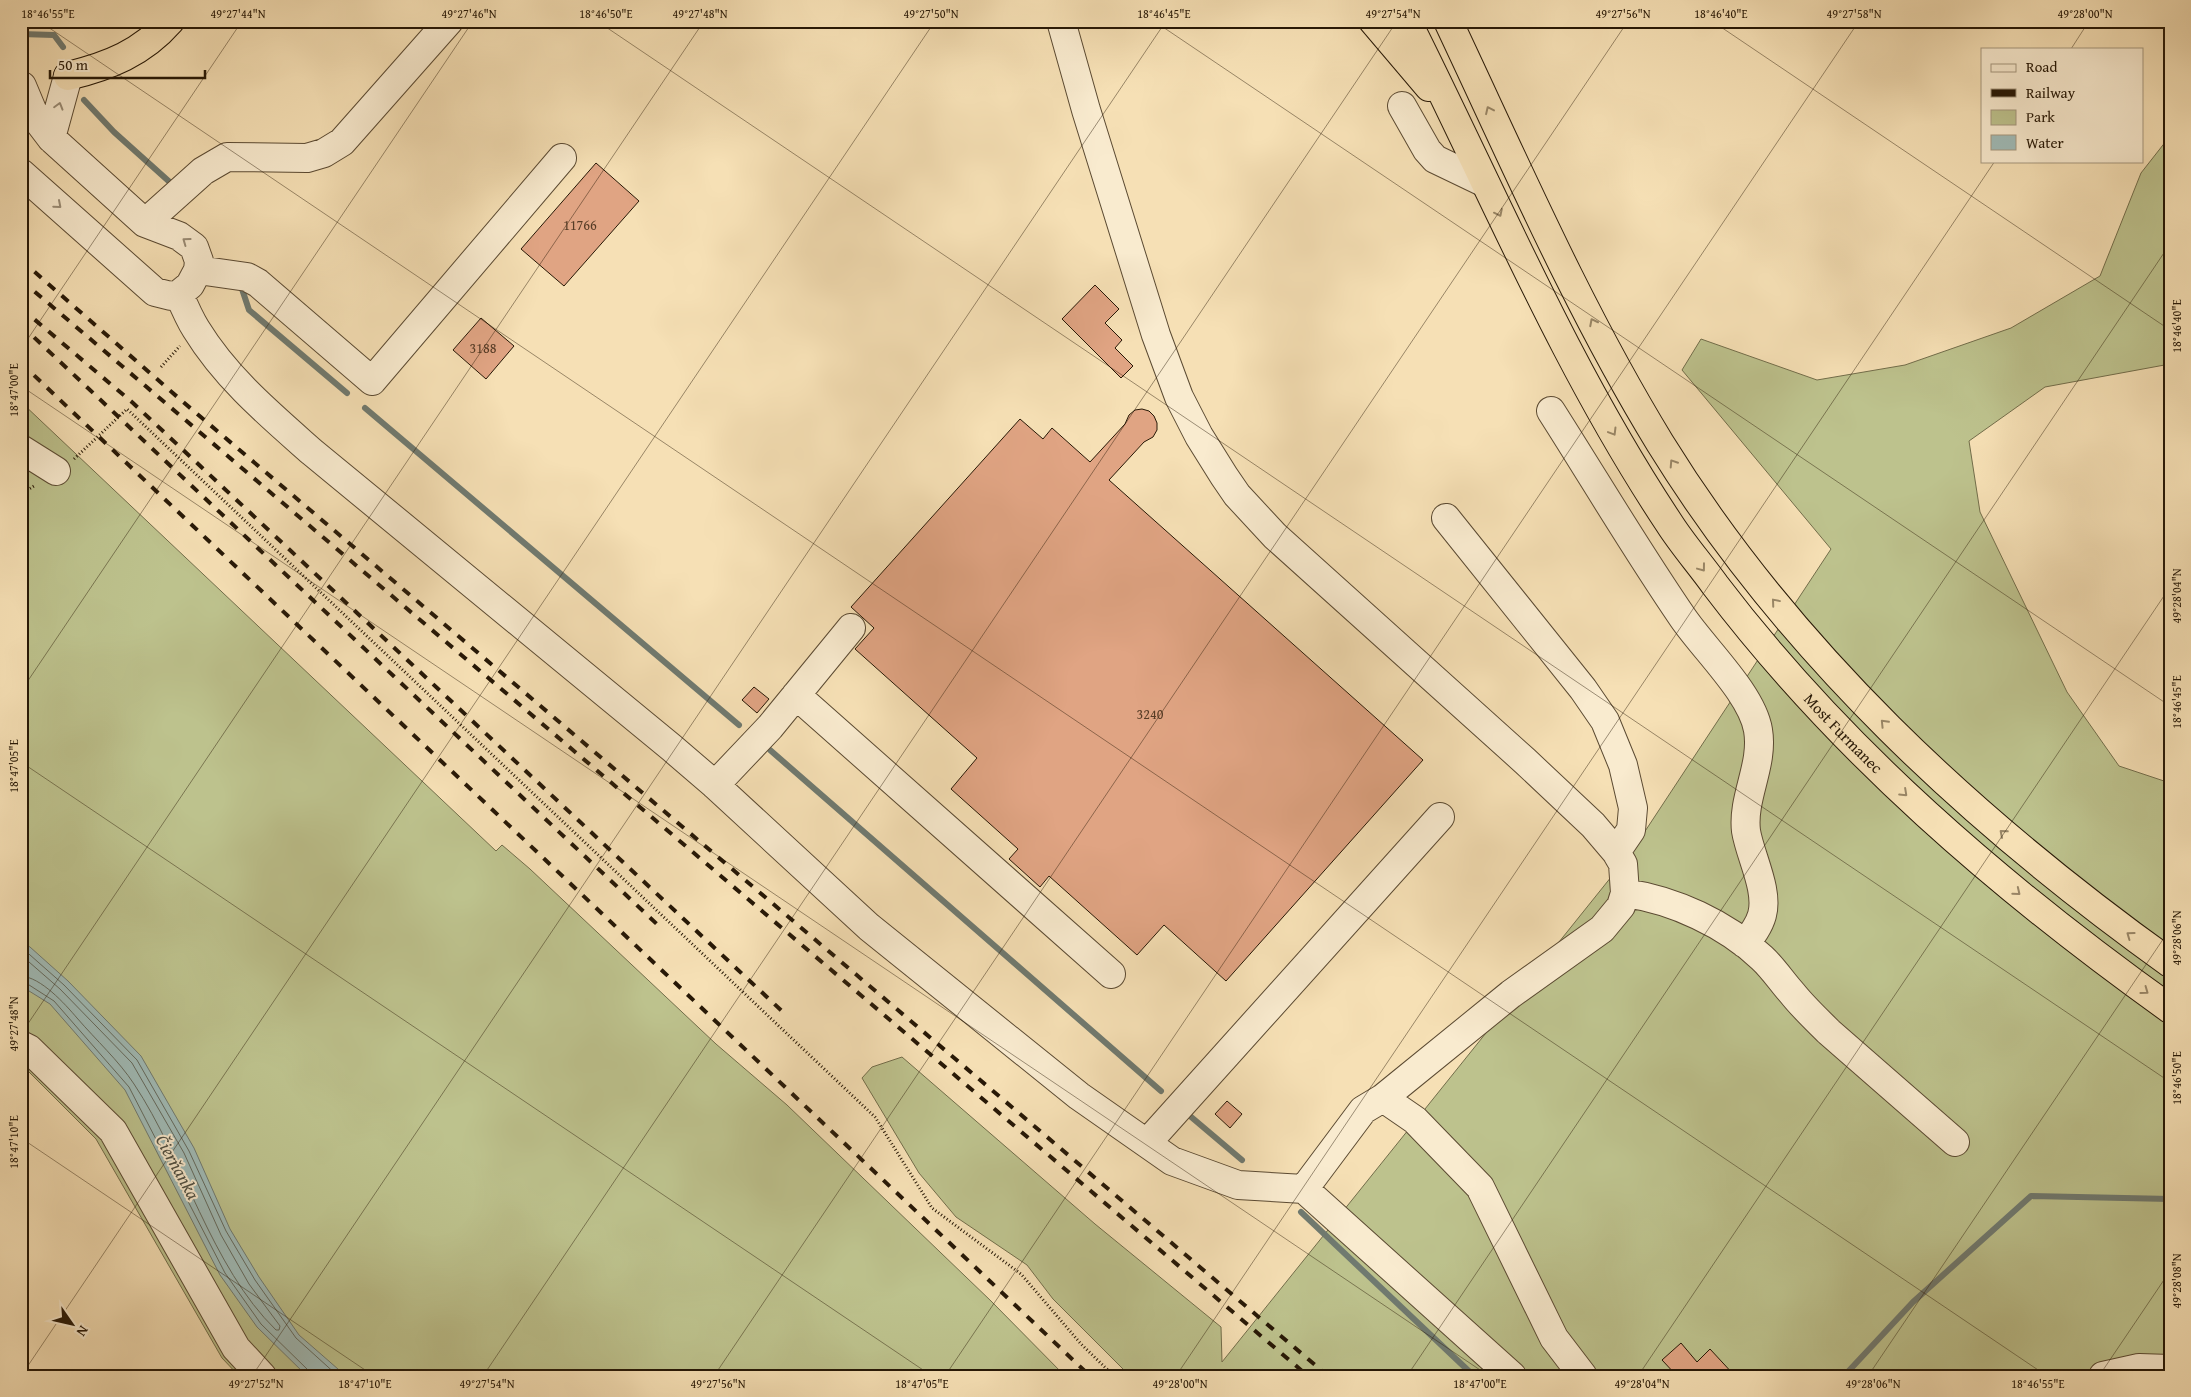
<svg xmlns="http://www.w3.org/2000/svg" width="2191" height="1397" font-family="'Gentium Book Plus',serif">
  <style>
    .green { fill: #bdc28d; stroke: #726d4a }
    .water { fill: #a0bbb7; stroke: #707a70 }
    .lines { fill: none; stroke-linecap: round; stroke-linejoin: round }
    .shore { stroke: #646a5e; stroke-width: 1 }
    .stream { stroke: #707a70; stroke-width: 6 }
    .building { fill: #e0a483; stroke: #271806 }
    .minor-casing { stroke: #5b4a32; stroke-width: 30 }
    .highway-casing { stroke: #271806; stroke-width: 30 }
    .path { stroke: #271806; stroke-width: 3; stroke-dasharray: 1 2.5; stroke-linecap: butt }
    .minor { stroke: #f9ebcf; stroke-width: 28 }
    .highway { stroke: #f6e0b5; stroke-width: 28 }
    .rail { stroke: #271806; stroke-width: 4; stroke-dasharray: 9 9; stroke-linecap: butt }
    .oneway { stroke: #9a8c75 }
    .oneway2 { stroke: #998666 }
    .ticks { fill: none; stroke: #271806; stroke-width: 1; stroke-opacity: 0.45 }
    .labels { text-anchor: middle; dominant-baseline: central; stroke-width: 4; stroke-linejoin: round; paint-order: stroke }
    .number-label { font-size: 14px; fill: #553b25 }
    .street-label { font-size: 16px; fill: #271806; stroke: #f9ebcf }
    .water-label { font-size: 18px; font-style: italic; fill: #515144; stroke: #f9ebcf }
    .neatline { fill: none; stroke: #271806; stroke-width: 2 }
    .ticks-label { font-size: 12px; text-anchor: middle; fill: #271806 }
  </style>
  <rect width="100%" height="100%" fill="#f6e0b5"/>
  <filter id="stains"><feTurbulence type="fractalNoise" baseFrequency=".004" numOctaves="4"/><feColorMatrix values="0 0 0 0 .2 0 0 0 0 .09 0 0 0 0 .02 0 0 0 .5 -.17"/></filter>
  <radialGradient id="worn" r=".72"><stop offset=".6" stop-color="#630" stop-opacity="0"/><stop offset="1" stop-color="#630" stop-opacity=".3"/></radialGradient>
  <path class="green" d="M2170,136v228l-125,23 -76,54 11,71 87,180 52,74 51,17v593h-1040l-77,-77 -26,-34 -71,-48 -37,-44 -57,-95 10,-11 30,-10 193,167 126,103 1,35 410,-511 199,-302 -149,-179 19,-31 116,41 88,-15 106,-37 89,-52 41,-103z
    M21,402l475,449 6,-6 28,24 186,175 71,61 204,196 74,75h-826l-17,-18 -126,-219 -75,-75z"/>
  <path class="water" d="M21,942l9,5 38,34 73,75 53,92 36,81 29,48 40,58 47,41h-39l-50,-49 -37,-52 -95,-185 -75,-86 -29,-18z"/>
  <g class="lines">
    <path class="shore" d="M21,947l43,38 73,75 52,91 37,80 29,49 41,58 42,38
      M21,955l39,34 72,74 52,90 37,82 28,49 31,42 -1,4h-3c-65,-63 -92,-171 -142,-246 -15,-23 -38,-44 -57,-66 -12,-14 -36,-41 -56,-42
      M21,982l5,1 28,18 75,86 96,186 36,51 47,46 2,6"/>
    <path class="stream" d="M21,34l33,1 9,12
      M84,100l30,32 59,53
      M242,289l7,21 98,83
      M365,408l374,317
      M770,750l391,341
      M1190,1116l52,44
      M1301,1212l173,164
      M1844,1376l69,-74 118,-106 139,3"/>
  </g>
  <path class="building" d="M596,163l43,38 -75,85 -43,-37z
    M1095,285l24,24 -14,14 17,17 -7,8 18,18 -12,12 -59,-59z
    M481,318l33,28 -28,33 -33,-29z
    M1142,409l7,2 5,5 3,7v7l-4,7 -9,5 -35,38 314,280 -197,221 -62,-56 -27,30 -88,-79 -9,11 -31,-28 9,-10 -67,-60 26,-31 -122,-109 19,-21 -23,-21 169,-188 23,20 9,-11 38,34 35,-38 4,-9 6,-5z
    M754,687l15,12 -12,14 -15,-13z
    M1227,1101l15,13 -12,14 -15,-14z
    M1681,1343l16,19 13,-13 25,27h-58l-15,-16z"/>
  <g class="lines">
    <defs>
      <path id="minor" d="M1061,21l25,89 70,225 23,62 20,39 25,40 13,19 38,41 250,225 68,64 23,27 7,12 2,29 -4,13 -19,23 -91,65 -128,104
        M1402,106l25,44 8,9 50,24
        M51,138l17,-62
        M21,173l134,119 16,4 8,-2 11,-9 8,-15 1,-9 -5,-14 -15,-11 -34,-13 -94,-85 -16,-21 -13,-31
        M145,223l58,-52 24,-14 80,1 17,-5 18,-11 107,-121
        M198,270l49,7 11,6 114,98 190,-223
        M179,294c5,12 10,24 17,35 30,49 73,85 116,123l360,296 43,37 154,142 210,169 93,65 66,24 66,4 208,187
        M1551,411c44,69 86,140 132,207 22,32 69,76 75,112 6,35 -16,67 -12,101 4,25 23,59 16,84 -3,11 -10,20 -17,29
        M21,449l35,22
        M1446,518l137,171 22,32 18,44 10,43 -2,22 -15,22
        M796,695l315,279
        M715,785l55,-58 81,-99
        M1625,893c49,7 101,31 137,65 11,10 20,24 30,35 11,14 24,26 37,39l126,110
        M21,1045l8,4 84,82 123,217 26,28
        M1147,1143l293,-326
        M1304,1189l59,-79 20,-12 32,22 65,67 74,151 29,38
        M2103,1376l36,-8 31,1"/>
      <g id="highway">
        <path d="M1373,21l56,66"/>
        <path id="s1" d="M1407,21c85,169 157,344 262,502 14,22 31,41 46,62 126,166 286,303 455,424"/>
        <path d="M1448,21c67,142 130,288 212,422 129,209 312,378 510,520"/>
        <path d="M68,76c41,-10 74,-23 102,-55"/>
      </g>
    </defs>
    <use href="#minor" class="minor-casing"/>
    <use href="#highway" class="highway-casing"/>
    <path class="path" d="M161,367l19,-21
      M74,459l53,-50 748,708 57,91 89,66 60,70 33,32
      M21,494l13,-8"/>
    <use href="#minor" class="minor"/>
    <use href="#highway" class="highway"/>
    <path class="rail" d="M21,260l161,141 1146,975
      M21,280l1287,1096
      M21,308l112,95 651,610
      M21,325l640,603
      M21,363l1069,1013"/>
  </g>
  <defs><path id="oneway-chevron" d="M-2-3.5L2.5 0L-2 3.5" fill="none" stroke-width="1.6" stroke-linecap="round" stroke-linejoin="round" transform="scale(1.25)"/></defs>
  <g class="oneway">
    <use href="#oneway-chevron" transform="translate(59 106) rotate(-74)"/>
    <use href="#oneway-chevron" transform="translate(58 205) rotate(41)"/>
    <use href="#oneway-chevron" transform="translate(186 241) rotate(-144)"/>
  </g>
  <g class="oneway2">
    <use href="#oneway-chevron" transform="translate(1489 110) rotate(-115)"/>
    <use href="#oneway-chevron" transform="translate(1499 213) rotate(64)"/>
    <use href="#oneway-chevron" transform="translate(1593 322) rotate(-117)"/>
    <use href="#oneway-chevron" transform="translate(1613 432) rotate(59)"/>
    <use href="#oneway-chevron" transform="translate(1673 463) rotate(-123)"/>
    <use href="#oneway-chevron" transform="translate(1702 568) rotate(53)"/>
    <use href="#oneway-chevron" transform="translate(1775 602) rotate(-130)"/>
    <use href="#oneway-chevron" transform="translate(1884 723) rotate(-134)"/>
    <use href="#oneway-chevron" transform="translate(1904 793) rotate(43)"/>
    <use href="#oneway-chevron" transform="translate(2003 833) rotate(-139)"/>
    <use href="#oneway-chevron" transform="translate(2017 892) rotate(39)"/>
    <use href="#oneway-chevron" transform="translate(2130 935) rotate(-144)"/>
    <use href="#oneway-chevron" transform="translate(2145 991) rotate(36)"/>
  </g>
  <path class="ticks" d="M39,21l2008,1355M597,21l1573,1061M1154,21l1016,685M1712,21l458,309M2071,49l18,-28M21,349l221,-328M21,386l1468,990M21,691l452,-670M21,762l911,614M21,1034l683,-1013M21,1138l353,238M21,1376l914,-1355M252,1376l914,-1355M483,1376l914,-1355M714,1376l914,-1355M945,1376l914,-1355M1176,1376l819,-1215M1407,1376l763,-1132M1638,1376l532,-789M1868,1376l302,-447M2099,1376l71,-105"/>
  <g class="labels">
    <g class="number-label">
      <text x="580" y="225">11766</text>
      <text x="483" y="348">3188</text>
      <text x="1150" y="714">3240</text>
    </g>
    <g class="street-label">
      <text stroke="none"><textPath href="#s1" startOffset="840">Most Furmanec</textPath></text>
    </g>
    <g class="water-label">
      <text transform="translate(178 1167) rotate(61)">Čierňanka</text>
    </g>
  </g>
  <rect width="2191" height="1397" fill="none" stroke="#f6e0b5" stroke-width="55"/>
  <rect x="1981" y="48" width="162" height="115" fill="#f9ebcf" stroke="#a5977f"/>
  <rect x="1991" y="64" width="25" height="8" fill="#f9ebcf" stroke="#a5977f"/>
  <text x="2026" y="72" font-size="15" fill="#271806">Road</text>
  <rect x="1991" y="89" width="25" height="8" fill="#271806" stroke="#a5977f"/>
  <text x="2026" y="98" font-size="15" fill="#271806">Railway</text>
  <rect x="1991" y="110" width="25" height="15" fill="#bdc28d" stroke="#a5977f"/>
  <text x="2026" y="122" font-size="15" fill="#271806">Park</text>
  <rect x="1991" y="135" width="25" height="15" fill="#a0bbb7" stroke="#a5977f"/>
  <text x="2026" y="148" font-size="15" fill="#271806">Water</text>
  <g transform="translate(72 1324) rotate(124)" stroke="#f9ebcf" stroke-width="4" paint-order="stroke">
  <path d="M0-4L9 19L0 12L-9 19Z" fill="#271806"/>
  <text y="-8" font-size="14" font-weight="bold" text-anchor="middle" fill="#271806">N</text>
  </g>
  <path d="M50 70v8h155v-8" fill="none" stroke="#271806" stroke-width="2.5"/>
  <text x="58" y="70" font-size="15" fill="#271806" stroke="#f9ebcf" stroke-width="4" paint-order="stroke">50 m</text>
  <rect x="28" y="28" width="2136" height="1342" class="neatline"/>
  <g class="ticks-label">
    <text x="48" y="18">18°46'55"E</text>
    <text x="238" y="18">49°27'44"N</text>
    <text x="469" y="18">49°27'46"N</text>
    <text x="606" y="18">18°46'50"E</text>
    <text x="700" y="18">49°27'48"N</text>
    <text x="931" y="18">49°27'50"N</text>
    <text x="1164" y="18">18°46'45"E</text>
    <text x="1393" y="18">49°27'54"N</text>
    <text x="1623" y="18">49°27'56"N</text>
    <text x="1721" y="18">18°46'40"E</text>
    <text x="1854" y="18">49°27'58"N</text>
    <text x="2085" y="18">49°28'00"N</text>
    <text transform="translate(2177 326) rotate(-90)" y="4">18°46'40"E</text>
    <text transform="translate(14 390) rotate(-90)" y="4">18°47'00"E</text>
    <text transform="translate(2177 596) rotate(-90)" y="4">49°28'04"N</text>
    <text transform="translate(2177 702) rotate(-90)" y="4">18°46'45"E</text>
    <text transform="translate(14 766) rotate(-90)" y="4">18°47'05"E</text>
    <text transform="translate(2177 938) rotate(-90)" y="4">49°28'06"N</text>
    <text transform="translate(14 1024) rotate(-90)" y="4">49°27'48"N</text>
    <text transform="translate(2177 1078) rotate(-90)" y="4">18°46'50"E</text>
    <text transform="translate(14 1142) rotate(-90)" y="4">18°47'10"E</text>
    <text transform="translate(2177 1281) rotate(-90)" y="4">49°28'08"N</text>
    <text x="256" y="1388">49°27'52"N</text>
    <text x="365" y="1388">18°47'10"E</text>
    <text x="487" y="1388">49°27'54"N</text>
    <text x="718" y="1388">49°27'56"N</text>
    <text x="922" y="1388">18°47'05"E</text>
    <text x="1180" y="1388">49°28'00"N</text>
    <text x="1480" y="1388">18°47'00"E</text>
    <text x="1642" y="1388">49°28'04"N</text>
    <text x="1873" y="1388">49°28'06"N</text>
    <text x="2038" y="1388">18°46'55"E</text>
  </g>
  <rect width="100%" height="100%" filter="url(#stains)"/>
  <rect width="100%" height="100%" fill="url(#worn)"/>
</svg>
